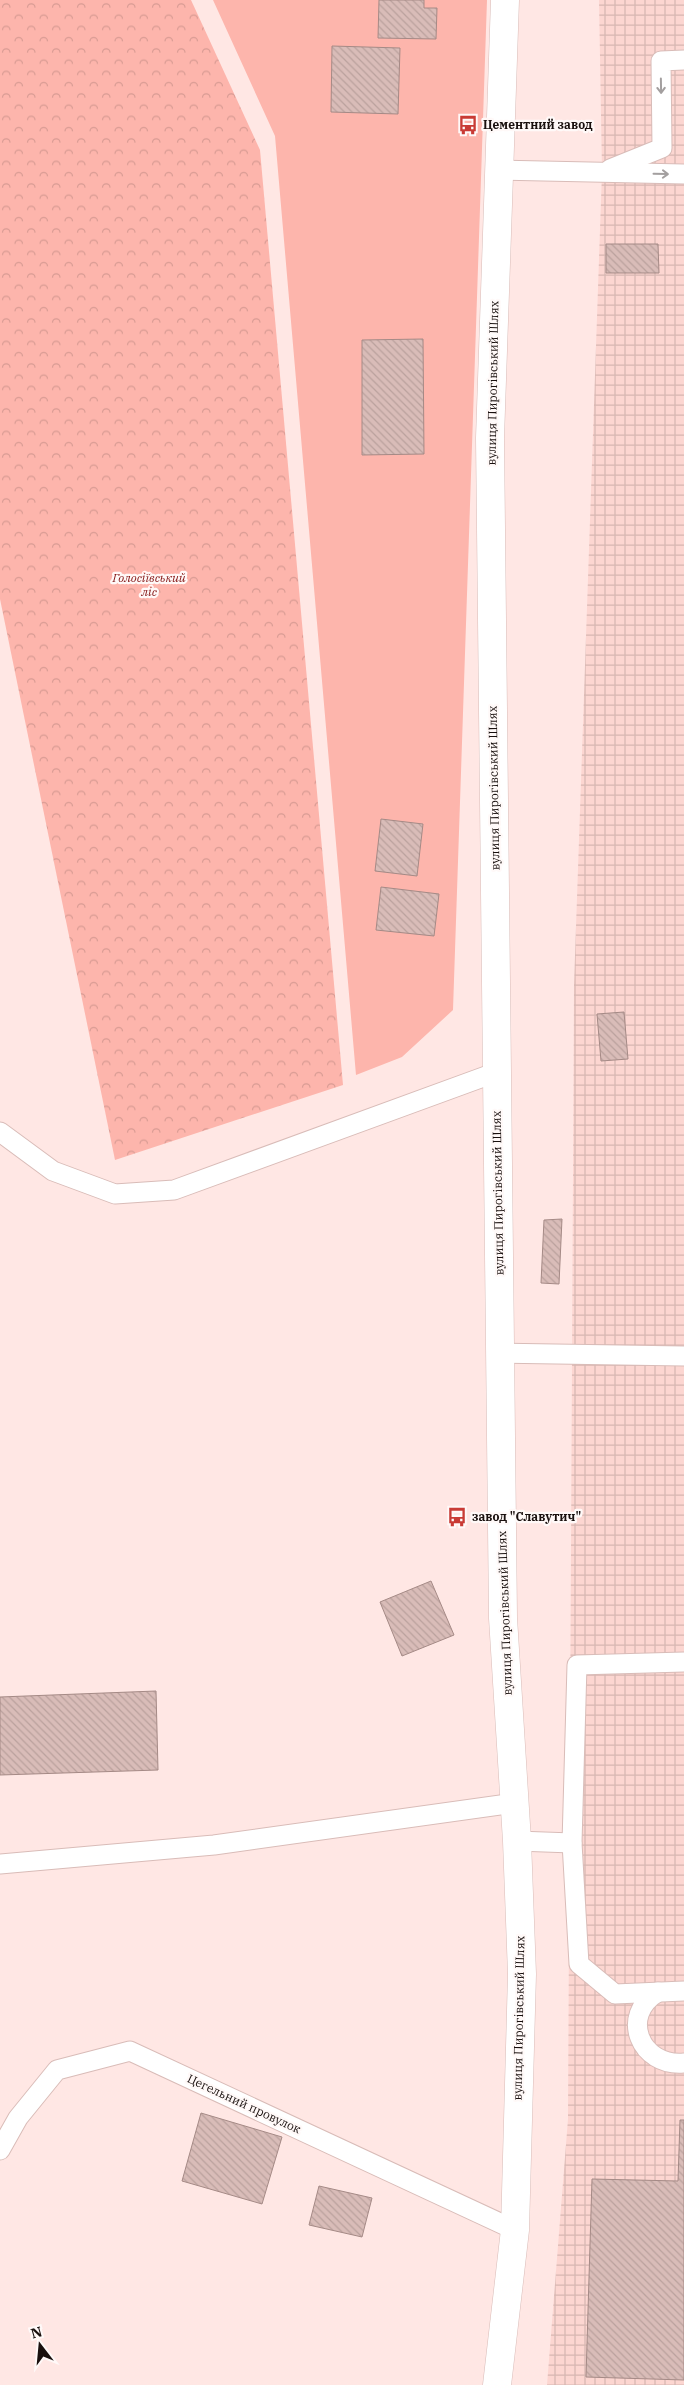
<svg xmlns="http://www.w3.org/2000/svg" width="684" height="2385" viewBox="0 0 684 2385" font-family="'IBM Plex Serif',serif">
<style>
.industrial{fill:url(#industrial-grid)}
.forest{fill:url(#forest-crowns)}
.garden{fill:#fdb5ac}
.building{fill:url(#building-back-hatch);stroke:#a58a86}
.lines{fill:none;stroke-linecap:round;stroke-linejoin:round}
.lane-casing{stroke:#d9bcb8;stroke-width:21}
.secondary-casing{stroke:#d9bcb8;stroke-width:29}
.lane{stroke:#fff;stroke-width:19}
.secondary{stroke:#fff;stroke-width:28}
.oneway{stroke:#a39f9f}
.labels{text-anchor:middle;stroke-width:4.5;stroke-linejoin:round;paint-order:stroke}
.poi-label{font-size:12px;font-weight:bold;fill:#19100e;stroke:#fff9f8;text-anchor:start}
.street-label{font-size:12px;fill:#19100e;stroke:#fff9f8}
.park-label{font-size:12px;font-style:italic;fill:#861817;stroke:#fff9f8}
</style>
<defs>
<pattern id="industrial-grid" width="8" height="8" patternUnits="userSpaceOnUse" patternTransform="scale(1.25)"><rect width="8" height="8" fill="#fcd6d1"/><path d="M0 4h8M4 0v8" fill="none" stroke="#d7b7b2"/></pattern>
<pattern id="forest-crowns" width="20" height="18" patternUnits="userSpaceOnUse" patternTransform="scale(1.25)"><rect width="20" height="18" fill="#fdb5ac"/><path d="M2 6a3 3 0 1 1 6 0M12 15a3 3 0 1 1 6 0" fill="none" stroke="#d89b93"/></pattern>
<pattern id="building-back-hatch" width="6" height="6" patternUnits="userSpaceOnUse" patternTransform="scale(1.25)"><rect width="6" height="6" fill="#d9bcb8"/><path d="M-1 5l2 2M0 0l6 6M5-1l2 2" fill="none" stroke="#baa19d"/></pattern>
</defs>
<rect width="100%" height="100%" fill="#ffe7e4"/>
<polygon class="industrial" points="599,0 684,0 684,2385 547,2385 568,2119 574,985 602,172"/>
<polygon class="forest" points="0,0 191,0 260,150 343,1085 115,1160 0,599"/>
<polygon class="garden" points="213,0 487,0 453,1010 402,1057 356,1075 275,136"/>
<g class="building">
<polygon points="379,0 424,0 424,8 437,8 436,39 378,38"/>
<polygon points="332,46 400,48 398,114 331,112"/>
<polygon points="606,244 658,244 659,273 606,273"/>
<polygon points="423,339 424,454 362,455 362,340"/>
<polygon points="381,819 423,824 417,876 375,871"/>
<polygon points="381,887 439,894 434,936 376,930"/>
<polygon points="624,1012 628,1059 601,1061 597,1014"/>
<polygon points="562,1219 559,1284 541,1283 544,1220"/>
<polygon points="431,1581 454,1635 402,1656 380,1602"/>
<polygon points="156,1691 158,1770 0,1775 0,1697"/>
<polygon points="201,2113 282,2137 262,2204 182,2181"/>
<polygon points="680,2120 684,2120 684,2380 586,2377 592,2179 678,2181"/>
<polygon points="319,2186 372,2198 362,2237 309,2225"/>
</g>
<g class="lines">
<defs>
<g id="lane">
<polyline points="610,169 662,148 661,61 684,60"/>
<polyline points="499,170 684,174"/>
<polyline points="0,1132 53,1171 115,1194 174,1190 497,1072"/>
<polyline points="500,1353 684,1356"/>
<polyline points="684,1662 577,1665 572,1843 579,1964 615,1994 684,1991"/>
<polyline points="517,1841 572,1843"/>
<polyline points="0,1864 214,1845 515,1803"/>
<path d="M 658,1992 C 619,2015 640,2067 684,2063"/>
<polyline points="0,2150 18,2118 57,2070 130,2051 515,2230"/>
</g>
<polyline id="secondary" points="497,2385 515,2230 522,1974 517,1841 503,1618 490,438 505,0"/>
</defs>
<use href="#lane" class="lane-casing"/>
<use href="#secondary" class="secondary-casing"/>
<use href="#lane" class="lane"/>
<use href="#secondary" class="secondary"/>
</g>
<defs><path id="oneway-shaft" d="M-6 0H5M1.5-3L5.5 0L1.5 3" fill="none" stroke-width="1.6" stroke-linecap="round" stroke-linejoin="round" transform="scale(1.25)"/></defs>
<g class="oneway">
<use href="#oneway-shaft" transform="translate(661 86) rotate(89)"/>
<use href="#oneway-shaft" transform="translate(661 174) rotate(1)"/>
</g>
<defs>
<symbol id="bus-bare" viewBox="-9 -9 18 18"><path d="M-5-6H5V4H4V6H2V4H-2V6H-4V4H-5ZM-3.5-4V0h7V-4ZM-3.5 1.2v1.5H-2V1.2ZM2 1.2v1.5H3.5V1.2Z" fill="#c93b35" stroke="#fff9f8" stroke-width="2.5" paint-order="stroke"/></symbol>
</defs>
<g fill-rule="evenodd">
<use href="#bus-bare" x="454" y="111" width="28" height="28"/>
<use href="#bus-bare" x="443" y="1503" width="28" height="28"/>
</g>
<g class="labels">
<g class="poi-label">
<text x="483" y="129">Цементний завод</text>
<text x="472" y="1521">завод "Славутич"</text>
</g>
<g class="street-label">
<text transform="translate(493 383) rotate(-89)" y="4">вулиця Пирогівський Шлях</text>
<text transform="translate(494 788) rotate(-91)" y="4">вулиця Пирогівський Шлях</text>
<text transform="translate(498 1193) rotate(-91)" y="4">вулиця Пирогівський Шлях</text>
<text transform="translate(505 1613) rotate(-92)" y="4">вулиця Пирогівський Шлях</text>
<text transform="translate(519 2018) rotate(-89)" y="4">вулиця Пирогівський Шлях</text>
<text transform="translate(244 2104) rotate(25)" y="4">Цегельний провулок</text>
</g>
<g class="park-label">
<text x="149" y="582">Голосіївський<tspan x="149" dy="14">ліс</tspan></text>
</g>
</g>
<g transform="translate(40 2345) rotate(344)" stroke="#fff9f8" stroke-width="4" paint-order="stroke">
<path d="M0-4L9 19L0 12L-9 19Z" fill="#19100e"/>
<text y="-8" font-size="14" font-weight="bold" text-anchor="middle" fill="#19100e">N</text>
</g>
</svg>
